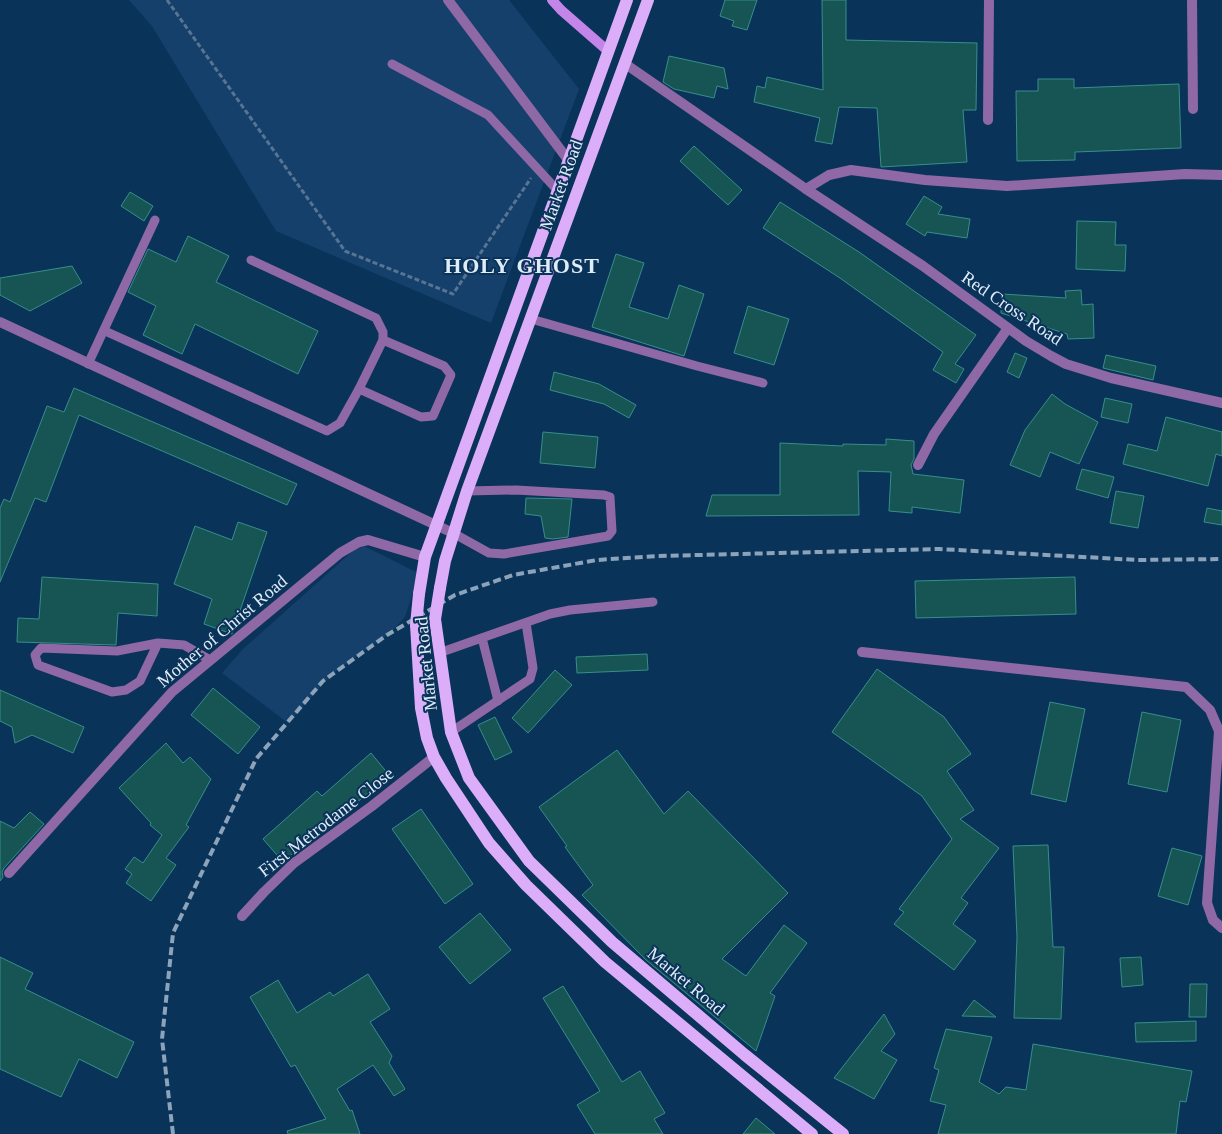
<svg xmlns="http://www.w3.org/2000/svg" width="1222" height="1134" viewBox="0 0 1222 1134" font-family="Georgia,serif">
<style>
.built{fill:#15406b}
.building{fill:#165553;stroke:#378e8b}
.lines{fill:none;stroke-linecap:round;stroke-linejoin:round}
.path{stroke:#577593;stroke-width:3;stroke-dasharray:5 2.5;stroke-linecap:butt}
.lane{stroke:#8f69a6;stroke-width:9}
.street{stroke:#8f69a6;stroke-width:10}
.secondary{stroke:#c386e8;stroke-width:10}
.primary{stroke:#dcaef9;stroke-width:12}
.rail{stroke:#8ca3ba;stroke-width:4;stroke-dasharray:8 4;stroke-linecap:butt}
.primary-bridge{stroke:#dcaef9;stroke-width:12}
.labels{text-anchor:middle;stroke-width:4;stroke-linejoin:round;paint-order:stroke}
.street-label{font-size:18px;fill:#e1ecf9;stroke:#0a335a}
.district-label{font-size:22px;font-weight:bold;letter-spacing:1px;fill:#e1ecf9;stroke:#0a335a}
</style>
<rect width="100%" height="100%" fill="#0a335a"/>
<g class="built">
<polygon points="129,0 509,0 579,89 491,323 276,231 152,26"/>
<polygon points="362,545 416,572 417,580 405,617 390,633 331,675 288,723 222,673 243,649 354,550"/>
</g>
<g class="building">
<polygon points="725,0 757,0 747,30 732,26 734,21 720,16"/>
<polygon points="822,0 846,0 846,40 977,43 976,110 963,110 967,162 881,167 877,108 839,107 832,144 815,141 820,118 754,102 757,86 765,88 767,77 823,90"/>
<polygon points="669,56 724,68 728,89 717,86 714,98 674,89 663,82"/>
<polygon points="1038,79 1074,79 1074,88 1179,84 1181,148 1075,152 1075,160 1017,161 1016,91 1038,91"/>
<polygon points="694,146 742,190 728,205 680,161"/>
<polygon points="130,192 153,206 144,221 121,206"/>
<polygon points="924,196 942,207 938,214 970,219 967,238 927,232 925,236 906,224"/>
<polygon points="780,202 859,252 976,335 955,364 964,369 956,383 933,370 943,352 840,278 763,228"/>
<polygon points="1077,221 1116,222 1115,245 1126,245 1125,271 1076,269"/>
<polygon points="188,236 229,256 216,282 318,331 298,374 195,324 182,354 143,335 156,306 128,292 148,249 176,262"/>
<polygon points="616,254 644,263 629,307 668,319 679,285 704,294 684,356 592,327"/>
<polygon points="72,266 82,283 30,311 0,295 0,278"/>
<polygon points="1081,290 1082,305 1093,304 1094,338 1068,339 1067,334 1001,313 1002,294 1066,298 1065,291"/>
<polygon points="748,306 789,319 774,365 734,353"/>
<polygon points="1015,353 1027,358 1019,378 1007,372"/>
<polygon points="1106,355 1156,366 1153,380 1103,368"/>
<polygon points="554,372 599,384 636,405 629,418 604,404 550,390"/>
<polygon points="74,388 297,484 287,505 79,415 46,502 35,498 0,582 0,508 4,499 10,502 47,406 64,412"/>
<polygon points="1052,394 1065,404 1098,422 1079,464 1050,452 1040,477 1010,465 1025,430"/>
<polygon points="1105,398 1132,404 1128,423 1101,417"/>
<polygon points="1166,417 1222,432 1222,456 1216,454 1208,486 1123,464 1128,444 1157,451"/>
<polygon points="543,432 598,437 595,468 540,463"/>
<polygon points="886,439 914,441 914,459 911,465 913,474 964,480 960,513 912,507 912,513 889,511 891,472 858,471 859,515 706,516 712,495 780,495 780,443 843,446 843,444 886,445"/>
<polygon points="1082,469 1114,477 1108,498 1076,489"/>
<polygon points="1116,491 1144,496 1138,528 1110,523"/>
<polygon points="526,498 572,499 568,537 553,539 545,538 541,516 525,514"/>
<polygon points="1207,508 1222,511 1222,525 1204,522"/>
<polygon points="238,522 267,532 232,634 204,624 212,599 174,584 195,526 232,540"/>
<polygon points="42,577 158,584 157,616 118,613 116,645 17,642 18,618 39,619"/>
<polygon points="1075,577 1076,614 916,618 915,581"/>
<polygon points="647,654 648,670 577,673 576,657"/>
<polygon points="877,669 944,717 971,754 947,771 974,810 960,819 999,848 961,898 968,903 953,924 976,941 954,970 894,924 904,912 899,909 952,839 922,796 832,732"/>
<polygon points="555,670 572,685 528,733 512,718"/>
<polygon points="213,688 260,727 238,754 191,715"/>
<polygon points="0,690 84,727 73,753 32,735 15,743 12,727 0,721"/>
<polygon points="1050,702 1085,709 1066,802 1031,794"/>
<polygon points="1142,712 1181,720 1167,792 1128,784"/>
<polygon points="495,717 512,752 495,760 478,725"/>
<polygon points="166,743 183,763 190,757 211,779 186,825 189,827 166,858 176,865 151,901 126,883 132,874 125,869 134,857 143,863 162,835 150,825 151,823 119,788"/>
<polygon points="617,750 664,814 688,791 788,893 722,959 746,976 784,925 807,943 770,993 775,996 756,1051 646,960 582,895 593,885 565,847 567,846 539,807"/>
<polygon points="371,753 389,775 341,816 338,813 283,862 263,839 317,791 322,796"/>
<polygon points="421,809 473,884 445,904 392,829"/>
<polygon points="30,812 44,824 4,868 2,872 3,877 0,881 0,821 14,828"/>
<polygon points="1048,845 1053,947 1064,947 1061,1019 1014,1018 1017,937 1013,846"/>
<polygon points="1172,848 1202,856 1188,905 1158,896"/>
<polygon points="480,913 511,950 470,984 439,947"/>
<polygon points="0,957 33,973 25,989 134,1042 117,1078 79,1059 61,1097 0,1069"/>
<polygon points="1141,957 1143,985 1122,987 1120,958"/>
<polygon points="368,974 390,1009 370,1022 392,1056 389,1063 405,1089 394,1096 373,1065 337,1089 350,1111 352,1110 360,1134 288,1134 287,1131 326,1119 295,1065 291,1067 250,997 278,980 297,1013 330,992 333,996"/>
<polygon points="1190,984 1207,984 1206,1017 1189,1017"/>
<polygon points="563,986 622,1082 640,1071 665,1113 654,1119 663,1134 595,1134 577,1105 600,1091 543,998"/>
<polygon points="974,1000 996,1017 962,1016"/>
<polygon points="884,1014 895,1034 881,1051 897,1060 874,1099 852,1087 834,1078"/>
<polygon points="1196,1021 1196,1041 1136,1042 1135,1023"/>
<polygon points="946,1029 992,1037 979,1082 999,1094 1006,1087 1026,1090 1033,1044 1192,1071 1186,1102 1180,1101 1176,1134 938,1134 946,1105 930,1101 939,1070 934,1068"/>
<polygon points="756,1118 775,1134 743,1134"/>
</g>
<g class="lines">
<polyline class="path" points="167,0 345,251 453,294 531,178"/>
<g class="lane">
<polyline points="392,64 488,115 558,191"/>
<polyline points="531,319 697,366 763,383"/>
<polyline points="105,331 327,431 340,423 359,389 383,340 383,332 376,318 251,260"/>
<polyline points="88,364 155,220"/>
<polyline points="359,389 421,417 433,416 451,375 444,366 383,340"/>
<polyline points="453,533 489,553 504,554 608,536 612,531 610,497 604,495 516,490 467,491"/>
<polyline points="482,638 498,701"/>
<polyline points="158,643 140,681 126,690 112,692 38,665 35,655 41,648 117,651 158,643 184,645 210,660"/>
<polyline points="439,653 550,614 570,610 653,602"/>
<polyline points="451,732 530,679 533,668 526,623"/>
</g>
<g class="street">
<polyline points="448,0 569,161"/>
<polyline points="1192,0 1193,109"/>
<polyline points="624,63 806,189 923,266 1026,341 1051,356 1066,364 1111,378 1222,403"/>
<polyline points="988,120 989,0"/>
<polyline points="806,189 829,175 851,170 925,180 1007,186 1185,174 1222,175"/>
<polyline points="0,322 453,533"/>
<polyline points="918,465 934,434 1008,328"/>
<polyline points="862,652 1186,687 1210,710 1219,731 1207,903 1213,920 1222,928"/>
<polyline points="9,873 172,692 340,553 359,542 368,540 425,557"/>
<polyline points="242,916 264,892 294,863 372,806 434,757"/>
</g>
<polyline class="secondary" points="552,0 561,10 608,51"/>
<g class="primary">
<polyline points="440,588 445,561 467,491 648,0"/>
<polyline points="419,594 425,557 627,0"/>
<polyline points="435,619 451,732 469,778 529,861 612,942 745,1055 843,1134"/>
<polyline points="416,625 421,708 427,738 434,757 446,778 489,843 526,885 605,962 812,1134"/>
</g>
<polyline class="rail" points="173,1134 162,1039 173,933 256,759 323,681 387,635 455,595 513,575 597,560 658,556 939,549 1138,560 1222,559"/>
<g class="primary-bridge">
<polyline points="435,619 440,588"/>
<polyline points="416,625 419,594"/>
</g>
</g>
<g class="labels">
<g class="street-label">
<text transform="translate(561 185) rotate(-70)" y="6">Market Road</text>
<text transform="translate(1012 308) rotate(34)" y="6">Red Cross Road</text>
<text transform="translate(222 631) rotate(-40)" y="6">Mother of Christ Road</text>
<text transform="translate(426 664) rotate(-96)" y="6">Market Road</text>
<text transform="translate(326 822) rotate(-38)" y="6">First Metrodame Close</text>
<text transform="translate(686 981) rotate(40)" y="6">Market Road</text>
</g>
<g class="district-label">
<text x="522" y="273">HOLY GHOST</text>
</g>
</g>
</svg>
